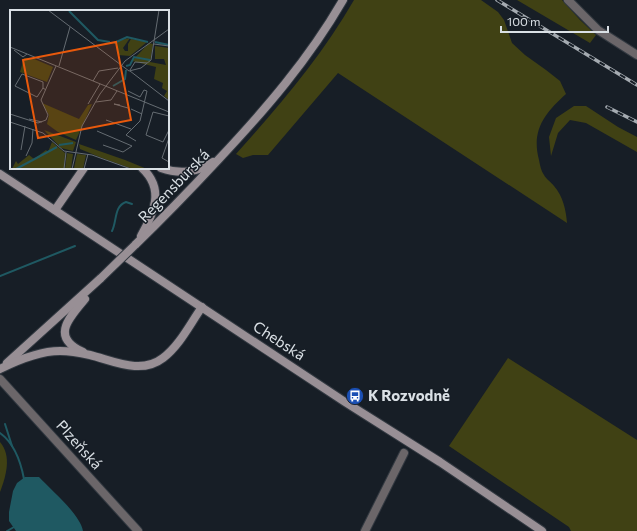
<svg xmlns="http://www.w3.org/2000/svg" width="637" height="531" viewBox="0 0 637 531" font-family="Commissioner,sans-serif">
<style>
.green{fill:#404114}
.water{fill:#1f5962}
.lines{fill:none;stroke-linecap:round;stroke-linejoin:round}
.stream{stroke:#1f5962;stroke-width:2}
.minor-casing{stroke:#323941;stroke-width:10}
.secondary-casing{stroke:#323941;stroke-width:10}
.minor{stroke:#6b6669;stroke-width:8}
.secondary{stroke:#988f95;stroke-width:8}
.rail-casing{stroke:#a5abb1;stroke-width:3.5}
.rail{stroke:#171e26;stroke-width:2;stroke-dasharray:6;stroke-linecap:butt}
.secondary-bridge-casing{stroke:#323941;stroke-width:10;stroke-linecap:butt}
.secondary-bridge{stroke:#988f95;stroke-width:8}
.labels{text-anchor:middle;stroke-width:3;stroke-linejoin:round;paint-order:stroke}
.street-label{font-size:15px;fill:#dae0e5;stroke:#171e26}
.poi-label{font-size:15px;font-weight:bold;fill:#dae0e5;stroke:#171e26;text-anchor:start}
.inset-river{fill:none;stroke:#1f5962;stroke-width:2}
.inset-road{fill:none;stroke:#656c72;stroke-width:1}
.view{fill:#e8590c;fill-opacity:0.15;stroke:#e8590c;stroke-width:2}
.inset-edge{fill:none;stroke:#dae0e5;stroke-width:2}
</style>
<rect width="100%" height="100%" fill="#171e26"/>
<g class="green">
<path d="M 354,0 L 481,0 L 498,12 L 504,20 L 512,43 L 525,55 L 546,70 L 560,81 L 566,94 C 545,113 531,130 539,160 C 540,165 541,171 544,175 C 546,179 551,182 554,186 C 563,196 566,210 567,223 L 338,73 L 268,155 L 253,155 L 243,158 L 236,154 C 279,106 322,56 354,0 Z"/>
<polygon points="517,0 562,0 580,20 596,35 590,43"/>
<polygon points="574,106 586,106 618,127 637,137 637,152 586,123 570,120 558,133 551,156 549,137 556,118"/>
<polygon points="508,358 637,440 637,531 571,531 569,527 449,446"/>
<path d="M 0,442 C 12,456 6,476 0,492 Z"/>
</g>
<path class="water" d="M 25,477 L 39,477 C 51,490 80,514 83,531 L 16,531 L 9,521 L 9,512 L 13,491 L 17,483 Z"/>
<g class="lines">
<g class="stream">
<path d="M 112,231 C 117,221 114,206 126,202 L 132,204"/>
<polyline points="0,276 75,246"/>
<polyline points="5,424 12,446"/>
<path d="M 0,433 C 14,443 21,463 24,479"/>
<polyline points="7,531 14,527"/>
</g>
<defs>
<g id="minor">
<polyline points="568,0 598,30 637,55"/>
<polyline points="0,379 138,531"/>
<polyline points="365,531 404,453"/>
</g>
<g id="secondary">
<path d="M 161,168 C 178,174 198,173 213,162"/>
<polyline points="0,174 345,402 440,462 542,531"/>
<polyline points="55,210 84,168"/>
<path d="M 141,236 C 154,213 165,189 142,168"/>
<path d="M 135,245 C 164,217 191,189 218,160 C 265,110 309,59 343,0"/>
<path d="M 83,352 C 50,337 69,318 85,299"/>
<polyline points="7,363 101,278"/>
<path d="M 0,369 C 18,360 39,351 60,351 C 70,351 81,353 90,355 C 114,361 141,375 163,358 C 180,345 190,324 202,307"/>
</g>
</defs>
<use href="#minor" class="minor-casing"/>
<use href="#secondary" class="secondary-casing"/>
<use href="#minor" class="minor"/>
<use href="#secondary" class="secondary"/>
<defs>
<g id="rail">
<polyline points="497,0 637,85"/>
<polyline points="607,107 637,122"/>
</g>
</defs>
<use href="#rail" class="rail-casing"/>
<use href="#rail" class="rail"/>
<defs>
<polyline id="secondary-bridge" points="101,278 135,245"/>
</defs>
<use href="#secondary-bridge" class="secondary-bridge-casing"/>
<use href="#secondary-bridge" class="secondary-bridge"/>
</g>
<defs>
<symbol id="bus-disc" viewBox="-11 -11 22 22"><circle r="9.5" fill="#1a4fb4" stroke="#171e26"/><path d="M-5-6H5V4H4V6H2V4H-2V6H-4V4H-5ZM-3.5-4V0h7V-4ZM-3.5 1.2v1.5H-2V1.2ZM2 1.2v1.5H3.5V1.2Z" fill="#fff"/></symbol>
</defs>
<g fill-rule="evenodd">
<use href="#bus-disc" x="345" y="386" width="20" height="20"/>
</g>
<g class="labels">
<g class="street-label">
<text transform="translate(174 186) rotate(-46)" y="5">Regensburská</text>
<text transform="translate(279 341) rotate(33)" y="5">Chebská</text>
<text transform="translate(79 445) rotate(48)" y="5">Plzeňská</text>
</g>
<g class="poi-label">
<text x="368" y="401">K Rozvodně</text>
</g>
</g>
<g transform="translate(10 10)">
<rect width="159" height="159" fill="#171e26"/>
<path d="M 120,28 L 113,38 L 115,41 L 118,41 L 118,34 L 121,29 L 137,32 L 120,46 L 108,45 L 107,31 ZM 139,33 L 143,34 L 140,52 L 156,55 L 154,49 L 145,49 L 145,36 L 159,38 L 159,90 L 154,86 L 157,81 L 152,78 L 153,73 L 144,69 L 146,57 L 122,51 ZM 14,48 L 22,48 L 43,57 L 37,72 L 10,62 ZM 32,93 L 69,109 L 78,95 L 82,94 L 66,130 L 48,122 L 37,114 L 39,105 ZM 34,120 L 66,132 L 63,141 L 51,138 ZM 42,132 L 55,143 L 54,159 L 2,159 L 6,151 L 8,154 L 19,145 L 24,149 L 36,140 L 38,142 ZM 69,134 L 115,150 L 137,159 L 123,159 L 92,148 L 70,139 ZM 57,143 L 63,144 L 61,159 L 55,159 ZM 67,144 L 76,145 L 73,159 L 64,158 Z" fill="#404114"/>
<path class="inset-river" d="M 59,1 L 88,30 L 100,32M 145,32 L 159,35M 104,33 L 117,27 L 138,32M 116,56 L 120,55 L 124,47 L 140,50M 103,76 L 115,69 L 116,60M 49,135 L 63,133M 6,159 L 47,137"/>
<path class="inset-road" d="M 38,0 L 119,61 L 131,58 L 141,50 L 149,0M 144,34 L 159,36M 0,37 L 159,102M 4,40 L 13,47 L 17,44M 49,56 L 60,17M 120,60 L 125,52 L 137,53M 120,61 L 159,91M 83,71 L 89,61 L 108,58M 33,78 L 27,87 L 5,76 L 12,64 L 33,72 L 33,78 L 36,80M 118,81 L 130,87 L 134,80 L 137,81 L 130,111 L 116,125 L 126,131M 86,92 L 101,90 L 107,81M 78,94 L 90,74M 110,95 L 104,94 L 118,98M 121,99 L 132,104M 0,104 L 28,113 L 36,110 L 38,105 L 31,90 L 46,56M 159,106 L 143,102 L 136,125 L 153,132 L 159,120M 19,109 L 32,112M 96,110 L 121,119M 0,112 L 33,123 L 54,141 L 82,145 L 121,159M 87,121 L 122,136 L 113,142 L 93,135M 159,128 L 152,148 L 159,152M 11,140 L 15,116M 16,146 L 22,133 L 23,119M 54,159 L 56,142M 62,159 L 72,116 L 90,84 L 115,51 L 159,19M 74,159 L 78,144"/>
<path class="view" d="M 106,32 L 121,110 L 28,128 L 13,50 Z"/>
<rect width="159" height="159" class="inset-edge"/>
</g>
<path d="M501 26v6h107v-6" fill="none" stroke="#dae0e5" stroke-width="2"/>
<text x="507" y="26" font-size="12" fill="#dae0e5" stroke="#171e26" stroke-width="3" paint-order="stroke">100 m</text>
</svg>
